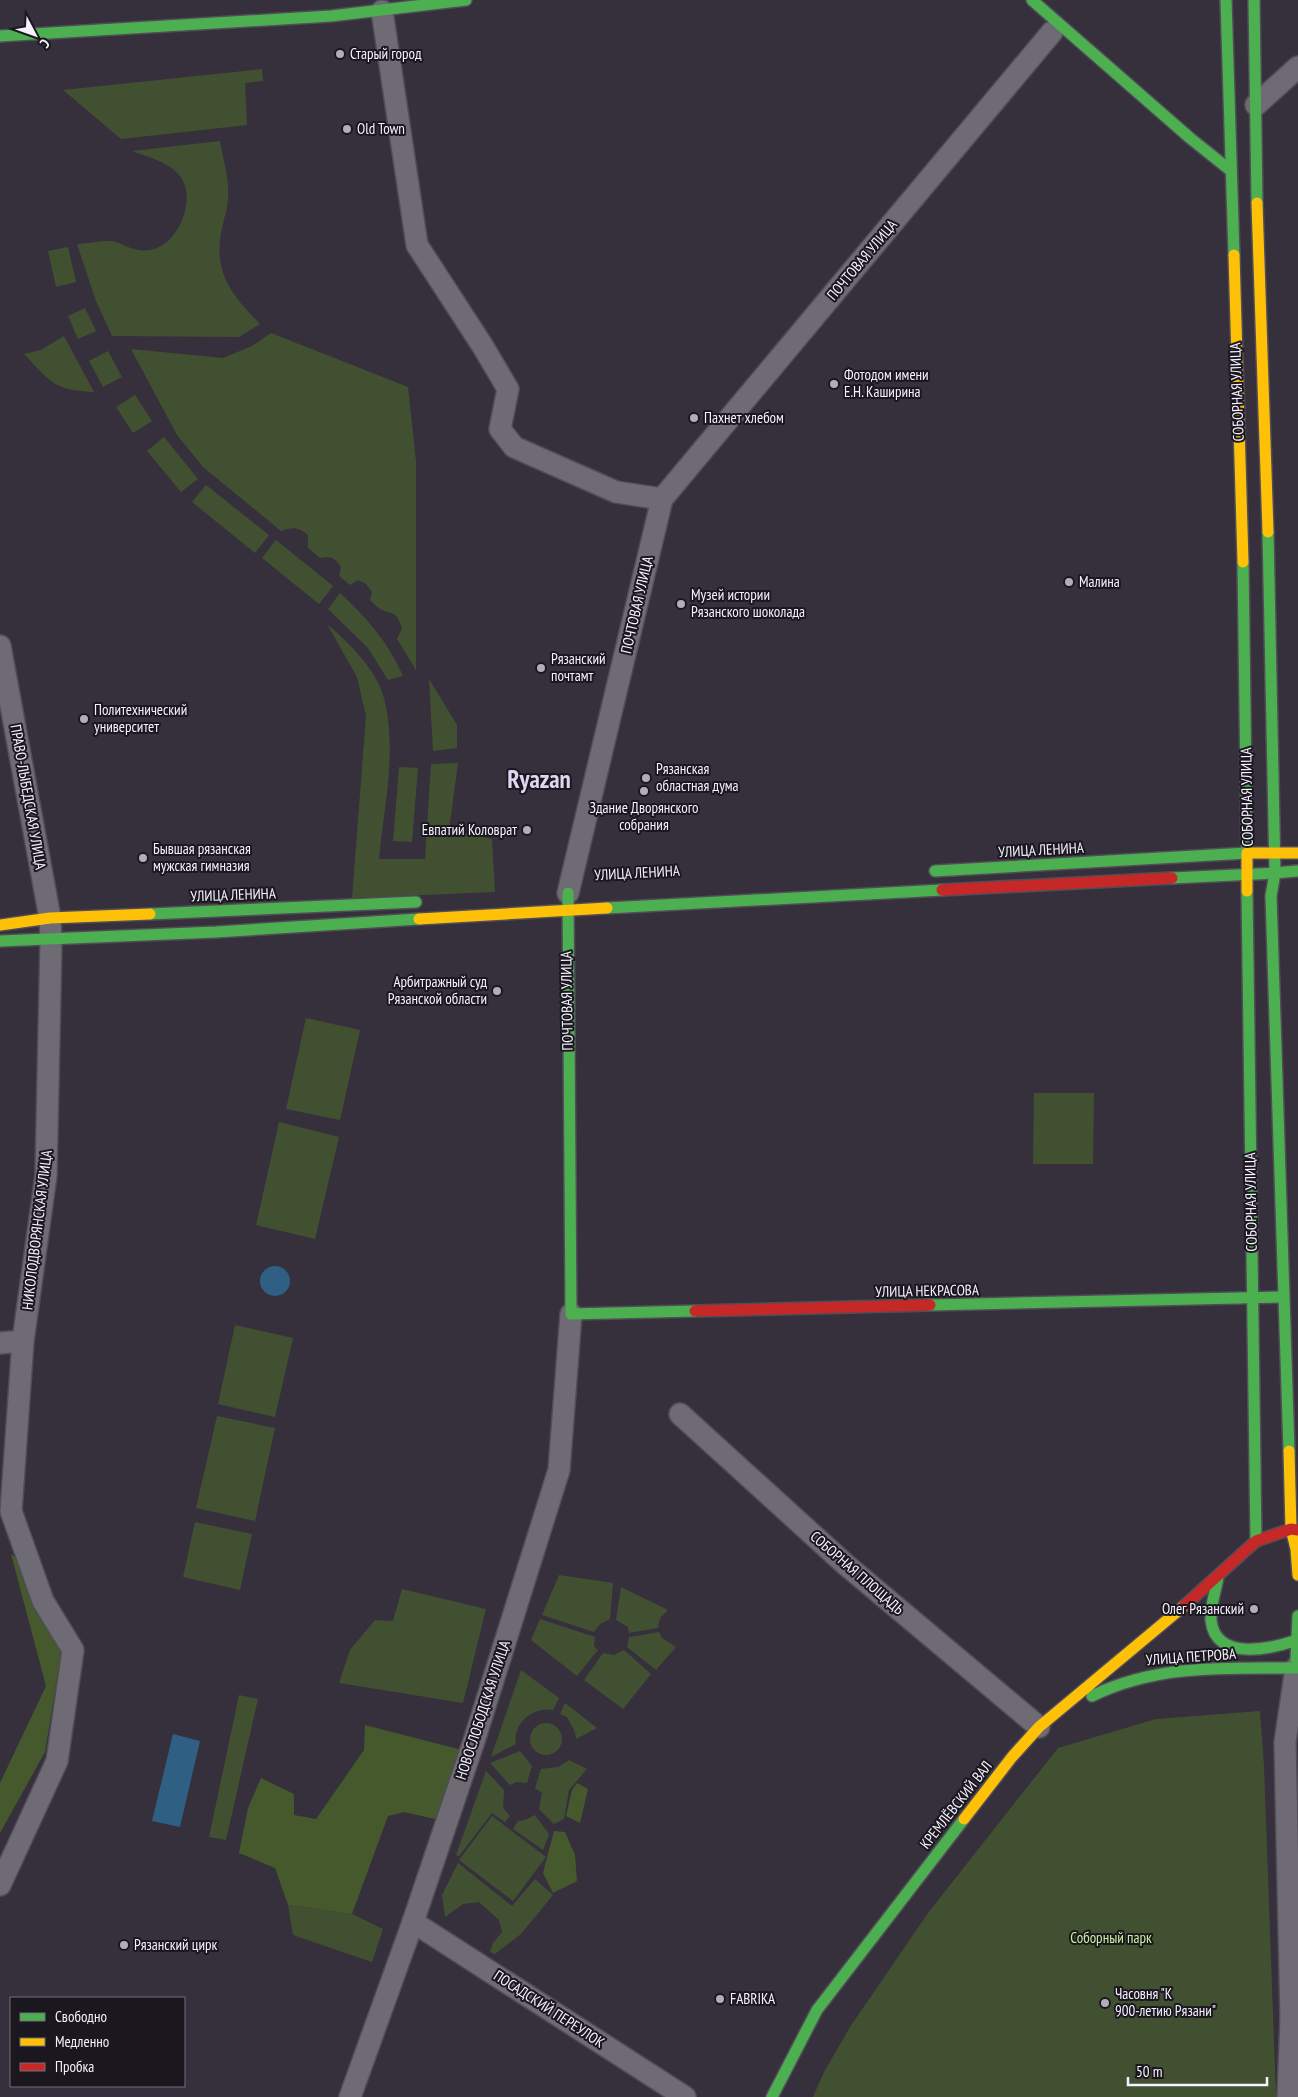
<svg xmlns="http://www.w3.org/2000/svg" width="1298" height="2097" viewBox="0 0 1298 2097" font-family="'PT Sans Narrow',sans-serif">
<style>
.green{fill:#425032}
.forest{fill:#45592c}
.water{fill:#305f84}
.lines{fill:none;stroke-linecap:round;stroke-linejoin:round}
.street-casing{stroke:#504d57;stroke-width:24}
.fast-casing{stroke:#504d57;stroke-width:14}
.slow-casing{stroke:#504d57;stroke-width:14}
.jam-casing{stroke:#504d57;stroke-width:14}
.street{stroke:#6e6b74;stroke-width:21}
.fast{stroke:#4caf50;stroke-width:11}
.slow{stroke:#ffc107;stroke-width:11}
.jam{stroke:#c62828;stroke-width:11}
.poi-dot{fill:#b2adba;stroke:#1a171f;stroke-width:2}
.labels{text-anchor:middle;stroke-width:4;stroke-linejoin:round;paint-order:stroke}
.poi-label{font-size:15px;fill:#f5f1fe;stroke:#1a171f;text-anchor:start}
.street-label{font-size:15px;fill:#f5f1fe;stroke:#1a171f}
.park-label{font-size:15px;fill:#caf19e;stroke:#1a171f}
.town-label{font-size:25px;font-weight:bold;fill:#dfd6ef;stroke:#1a171f}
</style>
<rect width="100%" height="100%" fill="#35303c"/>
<g class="green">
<polygon points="262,69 263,81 245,83 247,125 121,139 63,90"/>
<path d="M 220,141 C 223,159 230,181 228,199 C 227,213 221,227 220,241 C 216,278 236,299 260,324 L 239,337 L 112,336 L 96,301 L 77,244 C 88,244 105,239 116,242 C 126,246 137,252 149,250 C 177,247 196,202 182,179 C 172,163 149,157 132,151 Z"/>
<polygon points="68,247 76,282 56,287 48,251"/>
<polygon points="85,308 96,331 78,339 68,316"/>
<path d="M 271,333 L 408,387 L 416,461 L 416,670 L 397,639 L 402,628 C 395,609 394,616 380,609 C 377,607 373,603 370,600 L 372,592 L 366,584 L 358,580 L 350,585 L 339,576 L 341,567 C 335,558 331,556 320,558 L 308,548 L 308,535 C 298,527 293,527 281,531 L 203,467 L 177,435 L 131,349 L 223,358 L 252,346 Z"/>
<path d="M 64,336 L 94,392 C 53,390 51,382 24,354 L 41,350 Z"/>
<polygon points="108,351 122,377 103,387 89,361"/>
<polygon points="135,395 152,421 133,433 116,407"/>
<polygon points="164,437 198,479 181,492 147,451"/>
<polygon points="206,485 269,535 255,553 192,502"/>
<polygon points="276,540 333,586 319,604 262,558"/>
<path d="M 340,593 C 366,617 389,643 403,676 L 388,680 L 368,648 L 328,609 Z"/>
<path d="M 327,624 C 348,642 375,668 383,695 C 398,747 384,807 379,859 L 425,859 L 431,764 L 458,763 L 449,830 L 492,839 L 495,892 L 352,898 L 366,716 L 357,677 Z"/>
<polygon points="429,679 457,725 457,748 433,751"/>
<polygon points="399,767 418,768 412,842 393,841"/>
<polygon points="306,1018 360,1030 340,1120 286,1109"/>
<polygon points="1034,1093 1094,1093 1093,1164 1033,1164"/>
<polygon points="279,1122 339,1137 315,1239 256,1225"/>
<polygon points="235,1325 293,1338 275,1417 218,1404"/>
<polygon points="217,1416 275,1428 255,1521 196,1508"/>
<polygon points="195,1522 252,1534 240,1590 183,1577"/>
<polygon points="559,1575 613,1583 610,1619 600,1624 594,1632 542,1615"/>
<polygon points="621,1587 668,1610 660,1618 658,1628 629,1633 628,1627 616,1620"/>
<polygon points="402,1589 486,1609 463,1703 339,1683 350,1650 375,1620 393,1621"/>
<polygon points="540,1619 595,1637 594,1646 598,1650 577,1676 531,1640"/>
<polygon points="659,1632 662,1638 676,1647 656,1670 627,1647 629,1637"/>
<polygon points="624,1650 651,1674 623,1709 584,1680 603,1653 614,1655"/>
<path d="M 521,1670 L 559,1698 L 553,1710 C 534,1706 512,1723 516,1744 L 491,1757 Z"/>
<polygon points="239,1695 258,1699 226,1840 209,1837"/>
<polygon points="565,1703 597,1728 576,1739 575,1732 567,1717 560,1714"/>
<polygon points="1260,1711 1264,1766 1276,2097 813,2097 824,2072 850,2027 928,1913 1058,1748 1156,1719"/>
<circle cx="546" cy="1739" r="16"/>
<polygon points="520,1751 532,1766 527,1783 517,1782 510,1785 490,1763"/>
<polygon points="569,1760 587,1769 569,1790 564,1819 554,1824 539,1809 542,1793 535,1788 541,1769 558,1767"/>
<polygon points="486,1771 504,1790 503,1808 510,1816 505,1822 492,1813 459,1856 456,1855"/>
<polygon points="535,1815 549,1834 543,1850 513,1829 518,1821 525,1820"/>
<polygon points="492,1816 546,1857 513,1901 459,1860"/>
<polygon points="458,1863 512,1906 535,1879 553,1895 521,1934 495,1954 490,1952 493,1943 502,1932 499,1920 479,1902 463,1904 445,1917 442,1895"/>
<polygon points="288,1905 352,1914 383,1929 372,1962 293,1935"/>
</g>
<g class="forest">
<polygon points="11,1554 21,1562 34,1602 61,1653 45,1752 0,1833 0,1783 46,1686"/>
<polygon points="365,1725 462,1750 439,1820 404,1812 388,1816 352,1914 288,1905 275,1868 239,1853 248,1808 261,1778 294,1794 294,1815 316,1819 364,1750"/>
<polygon points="577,1783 588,1789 580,1823 566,1816 572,1790"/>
<polygon points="554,1831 565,1832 575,1855 577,1881 553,1893 543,1873"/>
</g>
<g class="water">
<circle cx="275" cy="1281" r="15"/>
<polygon points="173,1734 200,1741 180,1827 152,1821"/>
</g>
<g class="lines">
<defs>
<g id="street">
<polyline points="382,11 417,245 482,345 508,389 500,429 514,447 616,492 662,499"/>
<polyline points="1256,105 1298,67"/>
<polyline points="0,646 50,918 51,941 46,1175 23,1341 11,1511 43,1601 73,1650 57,1761 0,1885"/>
<polyline points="568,893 662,499 1052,32"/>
<polyline points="0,1343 23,1341"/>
<polyline points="680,1414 845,1564 1039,1727"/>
<polyline points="413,1922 685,2097"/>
<polyline points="350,2097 413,1922 474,1741 559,1470 571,1314"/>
<polyline points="1288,2097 1291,2018 1285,1742 1296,1668"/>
</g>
<g id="fast">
<polyline points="1032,0 1190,138 1230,170"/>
<polyline points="1226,0 1234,255"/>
<polyline points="1254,0 1257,203"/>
<polyline points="0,36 331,16 466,0"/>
<polyline points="935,871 1247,853 1243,562"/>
<polyline points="1172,878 1275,873 1268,532"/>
<polyline points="1247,891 1256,1541"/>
<polyline points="568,893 571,1314 695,1311"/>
<polyline points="607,908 942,890"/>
<polyline points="150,914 416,902"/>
<polyline points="0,941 216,932 419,919"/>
<polyline points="930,1305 1283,1297"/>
<polyline points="1289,1451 1271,896 1275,873 1297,871"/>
<path d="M 1218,1577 C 1216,1591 1210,1605 1211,1620 C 1215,1662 1271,1649 1297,1640"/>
<polyline points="1296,1659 1298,1616"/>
<path d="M 1092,1696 C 1157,1664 1227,1668 1298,1668"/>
<polyline points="772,2097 817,2010 964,1819"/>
</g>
<g id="slow">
<polyline points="1257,203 1268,532"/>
<polyline points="1234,255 1243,562"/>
<polyline points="1247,891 1247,853 1298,853"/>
<polyline points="419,919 607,908"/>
<polyline points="0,925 50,918 150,914"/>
<polyline points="1289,1451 1291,1529 1296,1549 1298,1575"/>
<polyline points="964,1819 1012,1757 1039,1727 1184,1606"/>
</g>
<g id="jam">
<polyline points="942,890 1172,878"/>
<polyline points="695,1311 930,1305"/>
<polyline points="1184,1606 1256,1541 1291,1529 1298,1530"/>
</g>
</defs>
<use href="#street" class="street-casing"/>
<use href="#fast" class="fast-casing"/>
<use href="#slow" class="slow-casing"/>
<use href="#jam" class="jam-casing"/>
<use href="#street" class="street"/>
<use href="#fast" class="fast"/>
<use href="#slow" class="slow"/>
<use href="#jam" class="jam"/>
</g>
<g class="poi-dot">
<circle cx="340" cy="54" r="5"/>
<circle cx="347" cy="129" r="5"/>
<circle cx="834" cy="384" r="5"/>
<circle cx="694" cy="418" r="5"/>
<circle cx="1069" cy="582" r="5"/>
<circle cx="681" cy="604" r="5"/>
<circle cx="541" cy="668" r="5"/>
<circle cx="84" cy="719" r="5"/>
<circle cx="646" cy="778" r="5"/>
<circle cx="644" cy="791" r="5"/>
<circle cx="527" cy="830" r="5"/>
<circle cx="143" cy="858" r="5"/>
<circle cx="497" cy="991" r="5"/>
<circle cx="1254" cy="1609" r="5"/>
<circle cx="124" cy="1945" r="5"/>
<circle cx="720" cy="1999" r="5"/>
<circle cx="1105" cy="2003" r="5"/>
</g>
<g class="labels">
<g class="poi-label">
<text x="350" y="59">Старый город</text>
<text x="357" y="134">Old Town</text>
<text x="844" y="380">Фотодом имени<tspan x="844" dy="17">Е.Н. Каширина</tspan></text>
<text x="704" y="423">Пахнет хлебом</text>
<text x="1079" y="587">Малина</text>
<text x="691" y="600">Музей истории<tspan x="691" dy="17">Рязанского шоколада</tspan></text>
<text x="551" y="664">Рязанский<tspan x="551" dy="17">почтамт</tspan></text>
<text x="94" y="715">Политехнический<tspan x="94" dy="17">университет</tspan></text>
<text x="656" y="774">Рязанская<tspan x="656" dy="17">областная дума</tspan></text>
<text x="644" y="813" text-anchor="middle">Здание Дворянского<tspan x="644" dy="17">собрания</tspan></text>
<text x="517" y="835" text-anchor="end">Евпатий Коловрат</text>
<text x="153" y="854">Бывшая рязанская<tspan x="153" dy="17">мужская гимназия</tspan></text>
<text x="487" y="987" text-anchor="end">Арбитражный суд<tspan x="487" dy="17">Рязанской области</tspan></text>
<text x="1244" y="1614" text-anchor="end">Олег Рязанский</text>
<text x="134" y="1950">Рязанский цирк</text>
<text x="1115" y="1999">Часовня "К<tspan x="1115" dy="17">900-летию Рязани"</tspan></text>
<text x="730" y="2004">FABRIKA</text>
</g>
<g class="street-label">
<text transform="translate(862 260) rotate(-50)" y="5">ПОЧТОВАЯ УЛИЦА</text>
<text transform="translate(1237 392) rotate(-92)" y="5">СОБОРНАЯ УЛИЦА</text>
<text transform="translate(637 605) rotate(-77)" y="5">ПОЧТОВАЯ УЛИЦА</text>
<text transform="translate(28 797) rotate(80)" y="5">ПРАВО-ЛЫБЕДСКАЯ УЛИЦА</text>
<text transform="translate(1247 797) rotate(-91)" y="5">СОБОРНАЯ УЛИЦА</text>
<text transform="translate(1041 850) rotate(-3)" y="5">УЛИЦА ЛЕНИНА</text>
<text transform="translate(637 873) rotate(-3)" y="5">УЛИЦА ЛЕНИНА</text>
<text transform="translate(233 895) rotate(-2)" y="5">УЛИЦА ЛЕНИНА</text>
<text transform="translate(567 1001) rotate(-91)" y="5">ПОЧТОВАЯ УЛИЦА</text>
<text transform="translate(1251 1202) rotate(-91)" y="5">СОБОРНАЯ УЛИЦА</text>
<text transform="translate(37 1230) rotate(-83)" y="5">НИКОЛОДВОРЯНСКАЯ УЛИЦА</text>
<text transform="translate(927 1291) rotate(-1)" y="5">УЛИЦА НЕКРАСОВА</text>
<text transform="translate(857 1573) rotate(41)" y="5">СОБОРНАЯ ПЛОЩАДЬ</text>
<text transform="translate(1191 1657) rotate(-4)" y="5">УЛИЦА ПЕТРОВА</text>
<text transform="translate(483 1710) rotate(-72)" y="5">НОВОСЛОБОДСКАЯ УЛИЦА</text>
<text transform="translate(956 1805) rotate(-52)" y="5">КРЕМЛЁВСКИЙ ВАЛ</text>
<text transform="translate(549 2009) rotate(33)" y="5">ПОСАДСКИЙ ПЕРЕУЛОК</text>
</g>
<g class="park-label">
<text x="1111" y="1943">Соборный парк</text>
</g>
<g class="town-label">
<text x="539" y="788">Ryazan</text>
</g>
</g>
<rect x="10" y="1997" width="175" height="90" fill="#1a171f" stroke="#726e78"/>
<rect x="20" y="2013" width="25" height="8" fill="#4caf50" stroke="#726e78"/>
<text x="55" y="2022" font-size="15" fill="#f5f1fe">Свободно</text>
<rect x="20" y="2038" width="25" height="8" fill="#ffc107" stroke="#726e78"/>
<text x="55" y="2047" font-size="15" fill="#f5f1fe">Медленно</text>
<rect x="20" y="2063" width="25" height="8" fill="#c62828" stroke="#726e78"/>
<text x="55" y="2072" font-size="15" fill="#f5f1fe">Пробка</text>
<g transform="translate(35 35) rotate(131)" stroke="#1a171f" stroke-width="4" paint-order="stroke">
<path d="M0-4L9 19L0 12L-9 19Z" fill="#f5f1fe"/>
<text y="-8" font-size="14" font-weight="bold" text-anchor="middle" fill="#f5f1fe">С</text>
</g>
<path d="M1128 2077v8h139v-8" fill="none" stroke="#f5f1fe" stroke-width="2.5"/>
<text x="1136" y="2077" font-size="15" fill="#f5f1fe" stroke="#1a171f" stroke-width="4" paint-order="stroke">50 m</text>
</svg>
